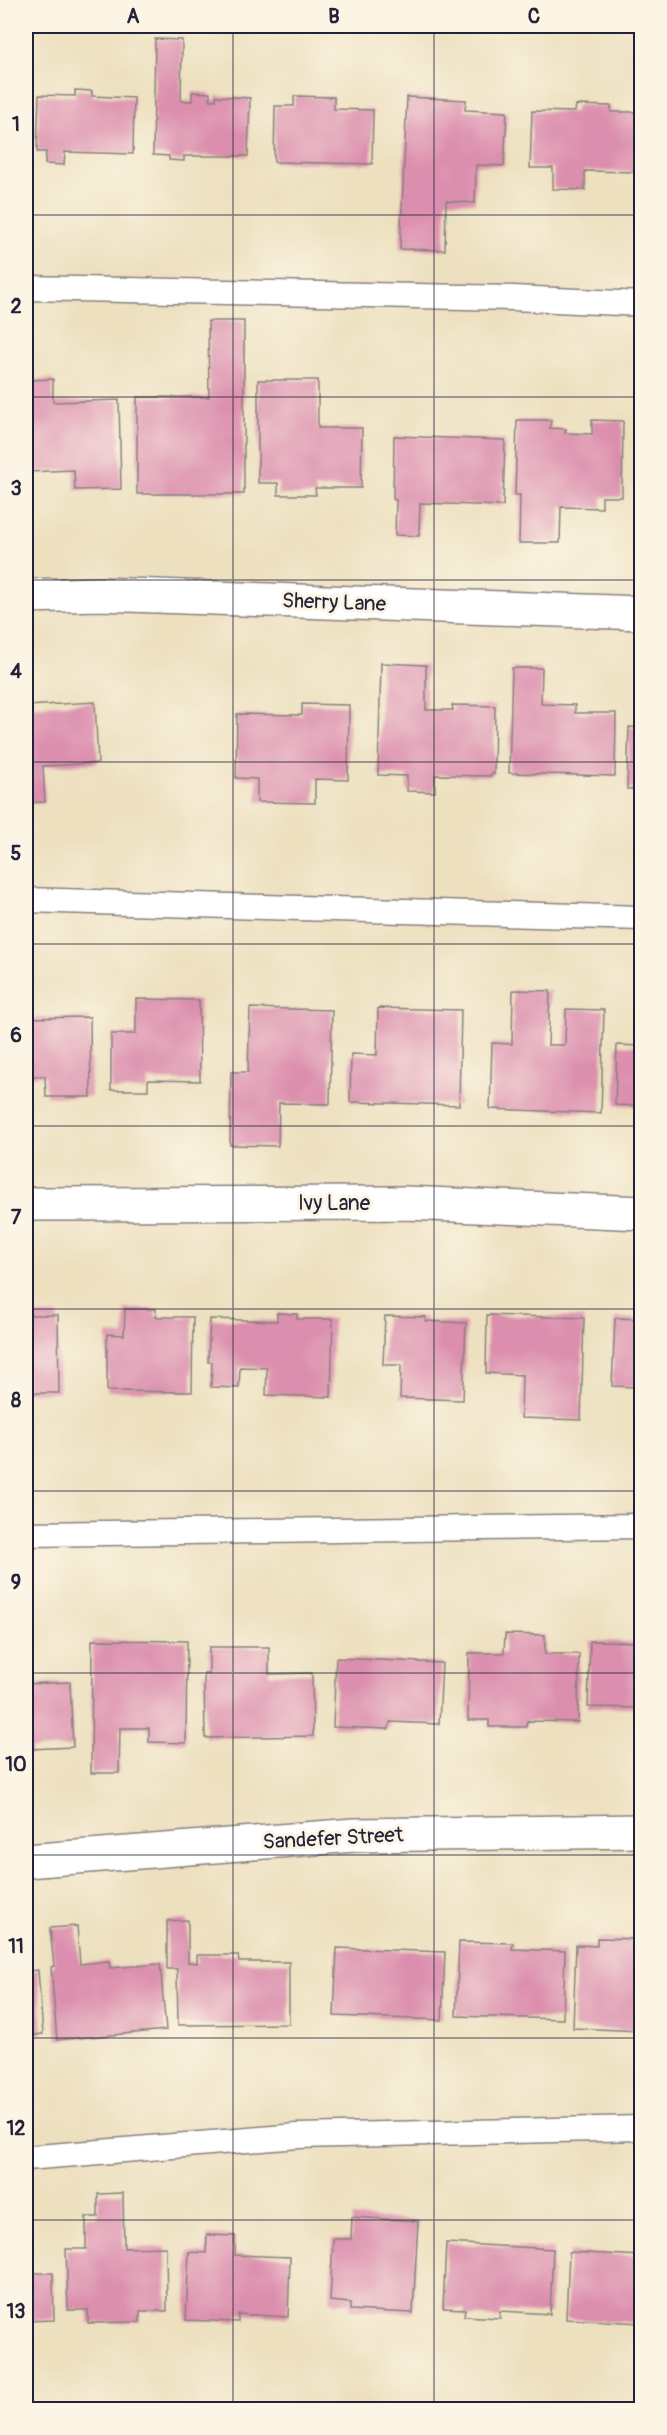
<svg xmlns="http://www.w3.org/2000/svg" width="667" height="2435" viewBox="0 0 667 2435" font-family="Pangolin,sans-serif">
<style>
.building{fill:#db8ead}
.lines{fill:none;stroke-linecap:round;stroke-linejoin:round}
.lane-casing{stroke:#88817d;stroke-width:27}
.street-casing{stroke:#88817d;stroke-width:36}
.lane{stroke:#fff;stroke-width:24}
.street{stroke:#fff;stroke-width:33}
.grid{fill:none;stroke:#22223b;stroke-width:1.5;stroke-opacity:0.55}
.labels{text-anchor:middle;stroke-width:6;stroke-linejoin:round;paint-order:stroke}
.street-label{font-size:21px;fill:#22223b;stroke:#fcf5e5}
.neatline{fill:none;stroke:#22223b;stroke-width:2}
.grid-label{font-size:20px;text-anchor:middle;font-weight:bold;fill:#22223b}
</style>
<rect width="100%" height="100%" fill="#fcf5e5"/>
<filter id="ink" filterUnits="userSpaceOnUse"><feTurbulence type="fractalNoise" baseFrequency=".0167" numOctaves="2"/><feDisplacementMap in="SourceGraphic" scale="12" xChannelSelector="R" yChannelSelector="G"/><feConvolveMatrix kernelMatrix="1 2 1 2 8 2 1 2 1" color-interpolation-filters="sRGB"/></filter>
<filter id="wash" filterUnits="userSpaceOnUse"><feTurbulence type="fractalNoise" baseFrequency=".008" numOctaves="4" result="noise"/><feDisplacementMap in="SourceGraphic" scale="24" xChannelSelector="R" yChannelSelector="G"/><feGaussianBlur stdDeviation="1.35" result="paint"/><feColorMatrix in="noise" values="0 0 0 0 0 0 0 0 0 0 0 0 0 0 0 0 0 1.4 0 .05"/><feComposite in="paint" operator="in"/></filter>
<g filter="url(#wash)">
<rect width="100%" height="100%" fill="#ede0bf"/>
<g id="blocks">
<g class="building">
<polygon points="155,39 182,40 181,101 192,101 192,92 210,93 210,100 216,100 216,96 250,98 248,156 184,156 184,161 169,160 169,156 153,155"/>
<polygon points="75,90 92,91 92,96 134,98 133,154 65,152 64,165 45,164 46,152 37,152 39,95 75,96"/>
<polygon points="294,96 334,97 334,109 373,110 372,164 274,162 275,106 294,106"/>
<polygon points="407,97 466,100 465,110 507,112 504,166 476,165 475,203 446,201 445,250 400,249"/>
<polygon points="576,105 611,106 611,112 637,112 636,172 585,171 585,190 553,189 553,168 530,168 532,111 575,112"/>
<polygon points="208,321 244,321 244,494 137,494 137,397 209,397"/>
<polygon points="53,379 53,402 119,400 121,489 75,490 74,470 27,472 26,380"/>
<polygon points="258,380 318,380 318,428 362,428 361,488 315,488 316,495 278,495 278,483 258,483"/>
<polygon points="517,420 551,420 550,428 566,429 565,433 592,434 592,420 623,421 622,497 602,497 602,508 561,507 560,543 519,543 520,495 515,495"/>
<polygon points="394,436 505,440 503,506 420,503 419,536 395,535 396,500 393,499"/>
<polygon points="638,439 642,439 642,499 637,499"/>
<polygon points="381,663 426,665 426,710 453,710 452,705 495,706 494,774 491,774 491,776 435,775 435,792 407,791 407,776 378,775"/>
<polygon points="512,668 542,668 541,704 575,705 575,713 616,713 615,776 509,773"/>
<polygon points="95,702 98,763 43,766 45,802 26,803 26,706"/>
<polygon points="302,704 349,705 348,780 315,779 315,803 257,802 257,779 236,778 237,714 302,715"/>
<polygon points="629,727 642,728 642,789 627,789"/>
<polygon points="513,990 550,991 548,1045 565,1045 566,1009 604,1010 601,1113 490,1109 492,1043 512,1044"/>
<polygon points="136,999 199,1000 200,1081 148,1080 148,1090 111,1090 111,1034 136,1034"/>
<polygon points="250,1008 332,1010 330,1104 279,1103 278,1146 230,1145 231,1072 248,1072"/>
<polygon points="378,1008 461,1010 459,1105 350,1102 351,1054 377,1055"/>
<polygon points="90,1017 91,1097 46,1097 45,1076 26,1076 26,1018"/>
<polygon points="617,1045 642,1046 642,1106 615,1105"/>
<polygon points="125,1309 156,1309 156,1317 193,1317 192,1392 107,1391 107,1334 124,1335"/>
<polygon points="277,1313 297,1314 297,1319 333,1319 331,1397 266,1395 267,1368 240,1367 239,1388 211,1387 212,1362 208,1362 210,1319 277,1321"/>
<polygon points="26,1315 58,1315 59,1393 26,1393"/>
<polygon points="487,1315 584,1318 581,1420 521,1418 522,1375 486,1373"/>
<polygon points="385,1316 426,1317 425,1321 466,1323 463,1400 400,1398 401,1365 383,1365"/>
<polygon points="615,1318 642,1319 642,1415 634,1414 636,1387 612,1386"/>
<polygon points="505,1634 545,1635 545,1654 579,1654 578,1722 527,1721 526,1727 489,1727 489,1720 468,1720 469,1653 504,1653"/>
<polygon points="92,1640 187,1641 186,1743 149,1742 149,1728 120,1728 119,1773 91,1773"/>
<polygon points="590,1641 642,1642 642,1708 588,1707"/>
<polygon points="209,1647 269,1647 269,1674 312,1673 313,1736 205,1738 204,1673 209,1673"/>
<polygon points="336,1658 442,1663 439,1724 390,1722 389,1729 333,1727"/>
<polygon points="70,1682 73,1747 31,1749 31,1755 26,1755 26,1684"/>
<polygon points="188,1920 188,1962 197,1963 197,1955 238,1955 239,1962 289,1962 289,2024 178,2025 177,1969 167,1969 167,1921"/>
<polygon points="77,1926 80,1964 109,1961 110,1968 160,1964 166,2030 57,2040 51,1967 54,1966 50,1928"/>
<polygon points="597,1938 642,1939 642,2031 573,2028 576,1945 597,1946"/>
<polygon points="459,1942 513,1943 512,1949 565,1951 563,2019 456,2016"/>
<polygon points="337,1948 445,1952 442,2020 334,2016"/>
<polygon points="38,1970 43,2034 26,2036 26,1971"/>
<polygon points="123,2193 124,2248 166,2247 167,2311 140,2311 140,2322 88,2323 88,2310 68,2310 66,2249 86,2249 86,2217 98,2217 98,2194"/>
<polygon points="352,2217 418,2221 413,2313 350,2310 350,2303 330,2301 333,2239 351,2239"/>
<polygon points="207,2235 235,2236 235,2255 290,2257 288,2317 238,2314 238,2322 186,2320 189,2252 206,2253"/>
<polygon points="446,2243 553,2249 550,2314 500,2311 500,2318 464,2316 465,2309 443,2308"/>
<polygon points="569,2252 642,2256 642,2323 566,2319"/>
<polygon points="26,2253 30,2253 30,2273 53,2273 54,2320 26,2321"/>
</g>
</g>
</g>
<g filter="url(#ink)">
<use href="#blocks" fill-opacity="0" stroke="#88817d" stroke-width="1.5"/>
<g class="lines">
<defs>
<g id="lane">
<polyline points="26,288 513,298 642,304"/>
<polyline points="26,900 642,918"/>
<polyline points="26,1534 642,1526"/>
<polyline points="26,2158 298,2136 642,2128"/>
</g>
<g id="street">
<polyline points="26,596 99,594 642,613"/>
<polyline points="26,1204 406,1203 642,1213"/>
<polyline points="26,1861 354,1835 642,1831"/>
</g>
</defs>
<use href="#lane" class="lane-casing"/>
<use href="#street" class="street-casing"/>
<use href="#lane" class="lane"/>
<use href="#street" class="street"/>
</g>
</g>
<path class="grid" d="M 233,26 L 233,2410M 434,26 L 434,2410M 26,215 L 642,215M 26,397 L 642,397M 26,580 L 642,580M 26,762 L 642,762M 26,944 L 642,944M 26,1126 L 642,1126M 26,1309 L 642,1309M 26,1491 L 642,1491M 26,1673 L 642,1673M 26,1855 L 642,1855M 26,2038 L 642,2038M 26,2220 L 642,2220"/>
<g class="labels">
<g class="street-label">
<text transform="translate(334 602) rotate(2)" y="7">Sherry Lane</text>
<text x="334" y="1210">Ivy Lane</text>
<text transform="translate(333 1838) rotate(-3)" y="7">Sandefer Street</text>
</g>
</g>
<rect width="667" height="2435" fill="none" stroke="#fcf5e5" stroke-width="66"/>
<rect x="33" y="33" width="601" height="2369" class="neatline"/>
<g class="grid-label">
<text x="133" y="23">A</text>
<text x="334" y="23">B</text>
<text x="534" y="23">C</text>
<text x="16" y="131">1</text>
<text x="16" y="313">2</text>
<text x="16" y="495">3</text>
<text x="16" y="678">4</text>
<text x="16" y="860">5</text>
<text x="16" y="1042">6</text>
<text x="16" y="1224">7</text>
<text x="16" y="1407">8</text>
<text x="16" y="1589">9</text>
<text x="16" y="1771">10</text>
<text x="16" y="1953">11</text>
<text x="16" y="2135">12</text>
<text x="16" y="2318">13</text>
</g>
</svg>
